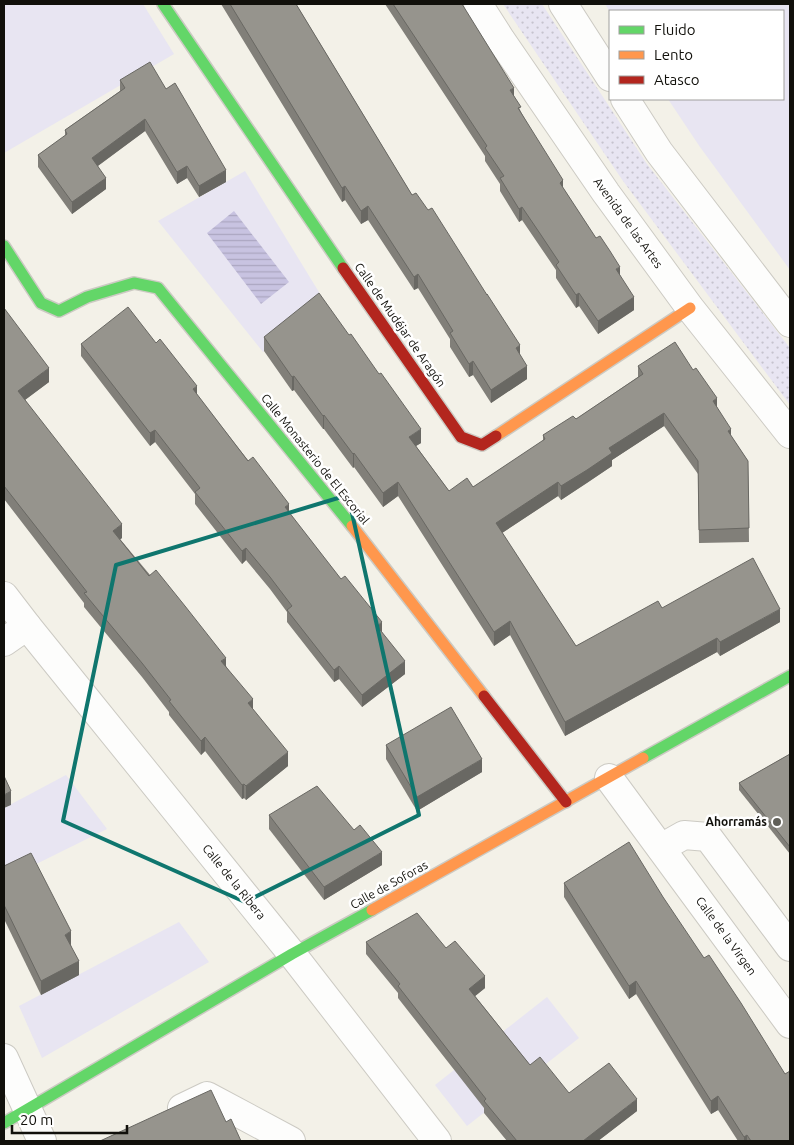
<svg xmlns="http://www.w3.org/2000/svg" width="794" height="1145" viewBox="0 0 794 1145" font-family="Ubuntu,sans-serif">
<style>
.grass{fill:#e8e5f2}
.garden{fill:url(#garden-dots)}
.water{fill:url(#water-rules)}
.lines{fill:none;stroke-linecap:round;stroke-linejoin:round}
.street-casing{stroke:#cccac3;stroke-width:30}
.fast-casing{stroke:#cccac3;stroke-width:14}
.slow-casing{stroke:#cccac3;stroke-width:14}
.jam-casing{stroke:#cccac3;stroke-width:14}
.street{stroke:#fdfdfc;stroke-width:28}
.fast{stroke:#63d668;stroke-width:11}
.slow{stroke:#ff974d;stroke-width:11}
.jam{stroke:#b3261e;stroke-width:11}
.wall{fill:#817f79}
.shaded-wall{fill:#696863}
.building{fill:#96948d;stroke:#696863}
.marked{fill:none;stroke:#0f766e;stroke-width:4;stroke-linejoin:round}
.poi-dot{fill:#605f58;stroke:#fff;stroke-width:2}
.labels{text-anchor:middle;stroke-width:5;stroke-linejoin:round;paint-order:stroke}
.street-label{font-size:12px;fill:#11100b;stroke:#fff}
.poi-label{font-size:12px;font-weight:bold;fill:#11100b;stroke:#fff;text-anchor:end}
</style>
<defs>
<pattern id="garden-dots" width="8" height="8" patternUnits="userSpaceOnUse" patternTransform="scale(1.25)"><rect width="8" height="8" fill="#e8e5f2"/><path d="M2 2h.1M6 6h.1" fill="none" stroke="#c6c3ce" stroke-width="1.8" stroke-linecap="round"/></pattern>
<pattern id="water-rules" width="6" height="5" patternUnits="userSpaceOnUse" patternTransform="scale(1.25)"><rect width="6" height="5" fill="#c8c3e1"/><path d="M0 2.5h6" fill="none" stroke="#aba6c0"/></pattern>
</defs>
<rect width="100%" height="100%" fill="#f3f1e8"/>
<g class="grass">
<polygon points="4,4 143,4 174,54 4,153"/>
<polygon points="605,4 790,4 790,270 700,147 668,99 783,99 783,11 610,12"/>
<polygon points="245,171 325,302 263,352 158,221"/>
<polygon points="66,775 107,829 4,880 4,808"/>
<polygon points="179,922 209,962 42,1058 19,1006"/>
<polygon points="547,997 579,1038 467,1126 435,1085"/>
</g>
<polygon class="garden" points="503,4 542,4 647,164 790,348 790,405 623,181"/>
<polygon class="water" points="234,211 289,282 261,304 207,233"/>
<g class="lines">
<defs>
<g id="street">
<polyline points="478,4 501,40 606,193 690,308 790,434"/>
<polyline points="563,4 610,77"/>
<polyline points="625,99 659,152 790,323"/>
<polyline points="4,596 27,626"/>
<polyline points="4,642 27,626 292,954 437,1141"/>
<polyline points="609,778 790,1024"/>
<polyline points="661,848 684,835 708,837 790,947"/>
<polyline points="4,1058 42,1141"/>
<polyline points="182,1108 207,1096 291,1141"/>
</g>
<g id="fast">
<polyline points="163,4 343,268"/>
<polyline points="4,246 41,303 59,311 87,297 134,283 158,288 352,526"/>
<polyline points="643,758 790,676"/>
<polyline points="4,1123 292,954 372,910"/>
</g>
<g id="slow">
<polyline points="496,436 690,308"/>
<polyline points="352,526 484,696"/>
<polyline points="372,910 643,758"/>
</g>
<g id="jam">
<polyline points="343,268 461,437 482,445 496,436"/>
<polyline points="484,696 566,802"/>
</g>
</defs>
<use href="#street" class="street-casing"/>
<use href="#fast" class="fast-casing"/>
<use href="#slow" class="slow-casing"/>
<use href="#jam" class="jam-casing"/>
<use href="#street" class="street"/>
<use href="#fast" class="fast"/>
<use href="#slow" class="slow"/>
<use href="#jam" class="jam"/>
</g>
<g class="wall">
<polygon points="221,4 296,4 412,195 520,355 527,379 491,403 473,375 469,377 450,347 450,339 418,288 414,290 368,220 361,224 345,200 342,202"/>
<polygon points="385,4 462,4 514,96 521,112 563,188 620,275 634,310 598,334 579,306 576,308 556,278 556,270 541,248 522,220 519,222 500,191 500,184 485,161 485,156"/>
<polygon points="120,80 166,89 226,182 199,197 187,178 177,184 145,131 98,166 106,189 72,214 38,167 38,155 65,136 65,130 120,91"/>
<polygon points="4,308 49,382 25,400 122,538 120,539 226,666 288,766 246,800 244,798 242,799 205,751 201,755 169,715 169,712 142,677 84,607 84,603 4,499"/>
<polygon points="264,337 421,443 416,446 449,491 473,487 543,441 543,435 576,419 638,377 638,366 717,407 731,436 748,461 749,542 699,543 698,474 664,426 612,460 612,466 587,483 561,500 558,496 502,533 576,646 662,608 780,622 720,656 717,652 565,736 510,635 494,646 398,496 383,507 354,467 353,468 324,429 323,429 294,390 292,391 264,351"/>
<polygon points="81,344 197,395 382,632 405,674 362,707 339,679 334,682 287,622 287,612 270,589 246,560 242,564 195,504 195,494 155,442 150,446 81,356"/>
<polygon points="386,745 482,772 417,811 386,759"/>
<polygon points="790,754 790,854 739,790 739,783"/>
<polygon points="269,815 354,830 382,865 324,900 269,829"/>
<polygon points="4,866 71,945 79,975 41,995 4,919"/>
<polygon points="564,883 790,1141 738,1141 718,1110 711,1114 636,994 629,999 564,897"/>
<polygon points="366,942 446,948 485,988 475,996 530,1065 569,1093 637,1111 598,1141 507,1141 484,1113 484,1108 398,998 398,993 366,954"/>
</g>
<g class="shaded-wall">
<polygon points="514,88 514,101 510,90"/>
<polygon points="145,119 145,131 92,170 92,158"/>
<polygon points="187,166 187,178 177,184 177,172"/>
<polygon points="226,170 226,182 199,197 199,186"/>
<polygon points="106,178 106,189 72,214 72,202"/>
<polygon points="563,180 563,193 560,183"/>
<polygon points="345,186 345,200 342,202 342,188"/>
<polygon points="368,206 368,220 361,224 361,211"/>
<polygon points="522,207 522,220 519,222 519,209"/>
<polygon points="620,267 620,280 616,269"/>
<polygon points="418,274 418,288 414,290 414,277"/>
<polygon points="579,293 579,306 576,308 576,295"/>
<polygon points="634,297 634,310 598,334 598,321"/>
<polygon points="520,345 520,359 516,348"/>
<polygon points="473,361 473,375 469,377 469,364"/>
<polygon points="527,366 527,379 491,403 491,390"/>
<polygon points="49,368 49,382 18,405 18,391"/>
<polygon points="294,376 294,390 292,391 292,377"/>
<polygon points="197,386 197,398 193,389"/>
<polygon points="717,398 717,412 713,401"/>
<polygon points="664,413 664,426 612,460 612,466 561,500 561,486 609,448"/>
<polygon points="324,415 324,429 323,429 323,416"/>
<polygon points="421,429 421,443 409,450 409,437"/>
<polygon points="731,429 731,443 728,431"/>
<polygon points="155,430 155,442 150,446 150,433"/>
<polygon points="354,453 354,467 353,468 353,454"/>
<polygon points="398,482 398,496 383,507 383,493"/>
<polygon points="558,482 558,496 496,537 496,523"/>
<polygon points="289,504 289,516 285,507"/>
<polygon points="122,524 122,538 113,545 113,531"/>
<polygon points="246,548 246,560 242,564 242,551"/>
<polygon points="780,609 780,622 720,656 720,642"/>
<polygon points="510,621 510,635 494,646 494,632"/>
<polygon points="382,622 382,635 377,626"/>
<polygon points="717,638 717,652 565,736 565,722"/>
<polygon points="226,658 226,672 221,661"/>
<polygon points="405,661 405,674 362,707 362,695"/>
<polygon points="339,666 339,679 334,682 334,670"/>
<polygon points="253,699 253,713 248,703"/>
<polygon points="205,737 205,751 201,755 201,741"/>
<polygon points="288,752 288,766 246,800 246,786"/>
<polygon points="482,759 482,772 417,811 417,797"/>
<polygon points="244,784 244,798 242,799 242,785"/>
<polygon points="11,791 11,805 4,808 4,795"/>
<polygon points="382,852 382,865 324,900 324,887"/>
<polygon points="71,931 71,945 65,948 65,935"/>
<polygon points="79,961 79,975 41,995 41,981"/>
<polygon points="485,976 485,988 469,1001 469,989"/>
<polygon points="636,981 636,994 629,999 629,986"/>
<polygon points="718,1096 718,1110 711,1114 711,1101"/>
<polygon points="637,1099 637,1111 598,1141 583,1141"/>
<polygon points="747,1135 747,1141 744,1141 744,1137"/>
</g>
<g class="building">
<polygon points="230,4 296,4 412,195 416,193 428,210 432,208 487,295 487,294 520,345 516,348 527,366 491,390 473,361 469,364 450,333 453,331 418,274 414,277 368,206 361,211 345,186 342,188"/>
<polygon points="393,4 462,4 514,88 510,90 521,107 518,108 563,180 560,183 596,238 600,236 610,251 620,267 616,269 634,297 598,321 579,293 576,295 556,265 559,262 541,235 522,207 519,209 500,178 504,176 485,148 487,146"/>
<polygon points="150,62 166,89 175,83 226,170 199,186 187,166 177,172 145,119 92,158 106,178 72,202 38,155 67,134 65,130 125,88 120,80"/>
<polygon points="319,293 349,335 351,334 379,374 381,373 421,429 409,437 449,491 467,478 473,487 545,439 543,435 573,416 576,419 643,374 638,366 675,342 693,370 696,368 717,398 713,401 731,429 728,431 748,461 749,528 699,530 698,461 664,413 609,448 612,453 587,470 561,486 558,482 496,523 576,646 658,601 662,608 753,558 780,609 720,642 717,638 565,722 510,621 494,632 398,482 383,493 354,453 353,454 324,415 323,416 294,376 292,377 264,337"/>
<polygon points="128,307 156,343 160,339 197,386 193,389 248,461 253,457 289,504 285,507 341,579 345,576 382,622 377,626 405,661 362,695 339,666 334,670 287,610 292,606 270,577 246,548 242,551 195,492 200,488 155,430 150,433 81,344"/>
<polygon points="4,308 49,368 18,391 122,524 113,531 149,576 156,570 185,606 226,658 221,661 253,699 248,703 288,752 246,786 244,784 242,785 205,737 201,741 169,701 171,700 142,663 84,593 87,592 4,486"/>
<polygon points="451,707 482,759 417,797 386,745"/>
<polygon points="790,754 790,847 739,783"/>
<polygon points="4,776 11,791 4,795"/>
<polygon points="317,786 354,830 360,825 382,852 324,887 269,815"/>
<polygon points="629,842 663,897 704,958 709,955 741,1003 785,1074 790,1071 790,1141 751,1141 747,1135 744,1137 718,1096 711,1101 636,981 629,986 564,883"/>
<polygon points="31,853 71,931 65,935 79,961 41,981 4,905 4,866"/>
<polygon points="417,913 446,948 455,941 485,976 469,989 530,1065 540,1057 569,1093 609,1063 637,1099 583,1141 517,1141 484,1101 486,1099 398,986 400,984 366,942"/>
<polygon points="211,1090 226,1122 231,1119 241,1141 100,1141"/>
</g>
<path class="marked" d="M 348,495 L 419,815 L 245,902 L 63,821 L 116,565 Z"/>
<circle class="poi-dot" cx="777" cy="822" r="5"/>
<g class="labels">
<g class="street-label">
<text transform="translate(628 223) rotate(54)" y="4">Avenida de las Artes</text>
<text transform="translate(400 325) rotate(55)" y="4">Calle de Mudéjar de Aragón</text>
<text transform="translate(315 459) rotate(51)" y="4">Calle Monasterio de El Escorial</text>
<text transform="translate(234 882) rotate(51)" y="4">Calle de la Ribera</text>
<text transform="translate(389 885) rotate(-29)" y="4">Calle de Soforas</text>
<text transform="translate(726 936) rotate(54)" y="4">Calle de la Virgen</text>
</g>
<g class="poi-label">
<text x="767" y="826">Ahorramás</text>
</g>
</g>
<rect width="794" height="1145" fill="none" stroke="#11100b" stroke-width="10"/>
<rect x="609" y="10" width="175" height="90" fill="#ffffff" stroke="#a09f9d"/>
<rect x="619" y="26" width="25" height="8" fill="#63d668" stroke="#a09f9d"/>
<text x="654" y="35" font-size="15" fill="#11100b">Fluido</text>
<rect x="619" y="51" width="25" height="8" fill="#ff974d" stroke="#a09f9d"/>
<text x="654" y="60" font-size="15" fill="#11100b">Lento</text>
<rect x="619" y="76" width="25" height="8" fill="#b3261e" stroke="#a09f9d"/>
<text x="654" y="85" font-size="15" fill="#11100b">Atasco</text>
<path d="M12 1125v8h115v-8" fill="none" stroke="#11100b" stroke-width="2.5"/>
<text x="20" y="1125" font-size="15" fill="#11100b" stroke="#ffffff" stroke-width="4" paint-order="stroke">20 m</text>
</svg>
